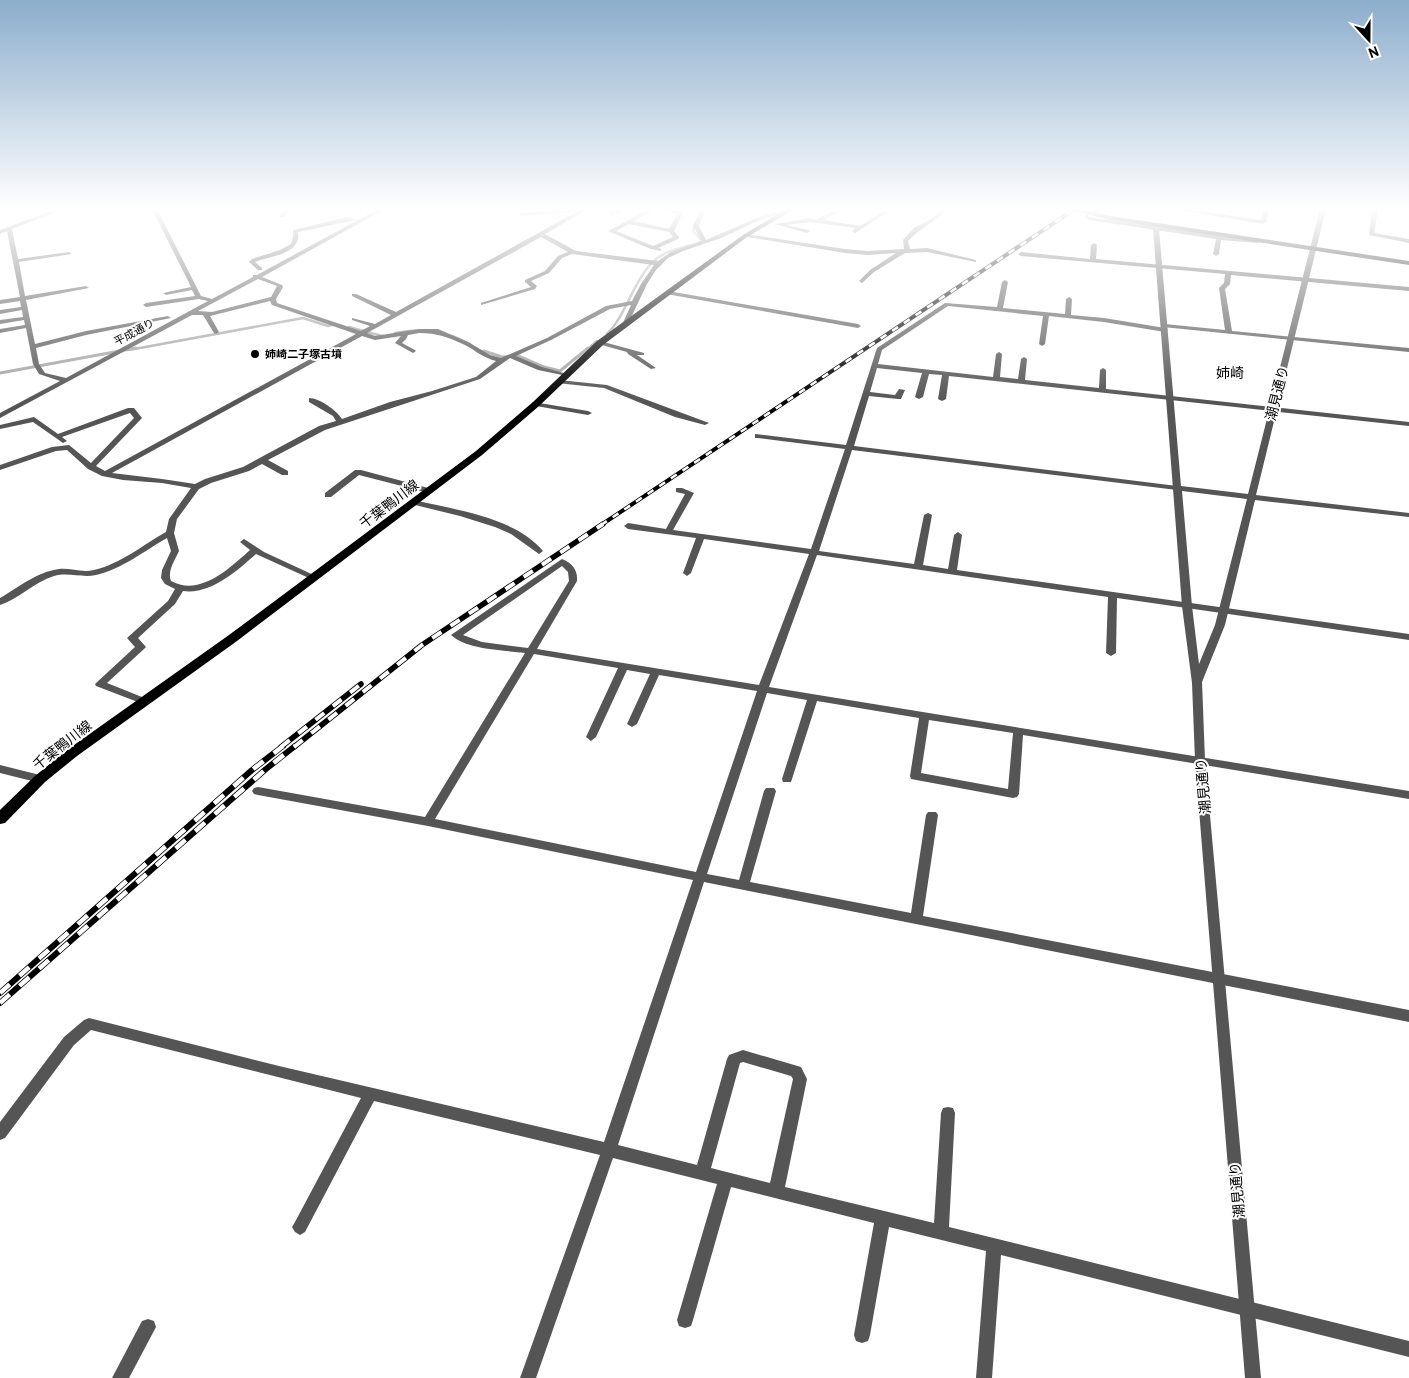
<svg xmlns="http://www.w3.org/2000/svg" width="1409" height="1378" viewBox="0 0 1409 1378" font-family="Overpass,'Noto Sans JP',sans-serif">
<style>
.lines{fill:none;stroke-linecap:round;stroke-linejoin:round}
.stream-far1{stroke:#a3a3a3;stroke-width:2.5}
.stream{stroke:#a3a3a3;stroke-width:3}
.minor{fill:#555;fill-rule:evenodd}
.tertiary{fill:#555;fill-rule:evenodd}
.primary{fill:#000;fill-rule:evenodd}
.rail-far2-casing{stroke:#000;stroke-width:4}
.rail-far1-casing{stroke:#000;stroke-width:5.5}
.rail-casing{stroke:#000;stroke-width:6}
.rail-far2{stroke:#fff;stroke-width:2.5;stroke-dasharray:7;stroke-linecap:butt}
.rail-far1{stroke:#fff;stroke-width:4;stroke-dasharray:11;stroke-linecap:butt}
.rail{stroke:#fff;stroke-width:4.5;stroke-dasharray:13;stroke-linecap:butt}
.poi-dot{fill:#000;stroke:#fff;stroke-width:2}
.labels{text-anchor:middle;stroke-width:4;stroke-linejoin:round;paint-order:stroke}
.far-street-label{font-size:11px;fill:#000;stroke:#fff}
.far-poi-label{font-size:11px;font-weight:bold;fill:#000;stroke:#fff;text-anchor:start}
.far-quarter-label{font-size:14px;fill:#000;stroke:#fff}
.street-label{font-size:14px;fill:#000;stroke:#fff}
</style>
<rect width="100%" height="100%" fill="#fff"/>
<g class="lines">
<g class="stream-far1">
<polyline points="349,327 382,336"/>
<path d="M 395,333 C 424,328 444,330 470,344"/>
<path d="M 607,334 C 629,312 635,271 662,255 C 673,248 687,247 699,243 L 701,240 L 693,231 L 695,223"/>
<polyline points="129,350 303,318 328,326 334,324"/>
<polyline points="587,350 597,341"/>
</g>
<g class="stream">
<polyline points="484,351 502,357 519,356 544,367 560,371 588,348"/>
<polyline points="0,373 136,348"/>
</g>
<g class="minor">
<path d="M 56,209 L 64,209 L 12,229 L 18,259 L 69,252 L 72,254 L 19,262 L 25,296 L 86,286 L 89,288 L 26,300 L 35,344 L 86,331 L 168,316 L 171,318 L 86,335 L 36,348 L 39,364 L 45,373 L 66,378 L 208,301 L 199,299 L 146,307 L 143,305 L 146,303 L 195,296 L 192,290 L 166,295 L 163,293 L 191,287 L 152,209 L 157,209 L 201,296 L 212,299 L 253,277 L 253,275 L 257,275 L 378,209 L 385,209 L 262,277 L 282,285 L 283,287 L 276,299 L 277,303 L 361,331 L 370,326 L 352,320 L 352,318 L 375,324 L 391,315 L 352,296 L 352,294 L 356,294 L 396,312 L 576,212 L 522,216 L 519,214 L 520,213 L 575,209 L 577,212 L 581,209 L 588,209 L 545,234 L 576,251 L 658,261 L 671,252 L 702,241 L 693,226 L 701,209 L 706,209 L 699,226 L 706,240 L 759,217 L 787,209 L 790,211 L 762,219 L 721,238 L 683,251 L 668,258 L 656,270 L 647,284 L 627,326 L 622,325 L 631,305 L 610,309 L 551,340 L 516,356 L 542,367 L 567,374 L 567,376 L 538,370 L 510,358 L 480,379 L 325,430 L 268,460 L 288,471 L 288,475 L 282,475 L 262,464 L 249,471 L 211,483 L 199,489 L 177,519 L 174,533 L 179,551 C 175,560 167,571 171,581 C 200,597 230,568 250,550 L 240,542 L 244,539 L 264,552 L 318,577 L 314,580 L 311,579 L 256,554 C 237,571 210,595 183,591 L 175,604 L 138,638 L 146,647 L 144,649 L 107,683 L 147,699 L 148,701 L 143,704 L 96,686 L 95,684 L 135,647 L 127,638 L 168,601 L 175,589 L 165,584 L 161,578 L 162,570 L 171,551 L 167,538 C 144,551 122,569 96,575 C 82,578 68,572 54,576 C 34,582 19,599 0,605 L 0,598 C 19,587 37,572 59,569 C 71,568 82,573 94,570 C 120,564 143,545 166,532 L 169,519 L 191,488 L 162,483 L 123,480 L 102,476 L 88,469 L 67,450 L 56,451 L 0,470 L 0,465 L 52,447 L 69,445 L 91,463 L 134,418 L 130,413 L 62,437 L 67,441 L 63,443 L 33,422 L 0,429 L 0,425 L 34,417 L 58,434 L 128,408 L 134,408 L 142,418 L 96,466 L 105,471 L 356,334 L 272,305 L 270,301 L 210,316 L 219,332 L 216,334 L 214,333 L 203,315 L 192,315 L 0,418 L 0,413 L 60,381 L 39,374 L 33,364 L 26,328 L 0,333 L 0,329 L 25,325 L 24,320 L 0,324 L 0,320 L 23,317 L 22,310 L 0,314 L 0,310 L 21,307 L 20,301 L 0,304 L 0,300 L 20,297 L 7,231 L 0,234 L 0,230 ZM 541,237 L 568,252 L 558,256 L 545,271 L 525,280 L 525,282 L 531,287 L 481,303 L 481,305 L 535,289 L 537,286 L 531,281 L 549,273 L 562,258 L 572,254 L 654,265 L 641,284 L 632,301 L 606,306 L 547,338 L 501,358 L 490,355 L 470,343 L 438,329 L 419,329 L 375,336 L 367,333 ZM 258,279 L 277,286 L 271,297 L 212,312 L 198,311 ZM 419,333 C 437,333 448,337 465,345 C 476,351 484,358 496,361 L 476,377 L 432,391 L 390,402 L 342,419 C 337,411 320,398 309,398 L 309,402 L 333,416 L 336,421 L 319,426 L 243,467 L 205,479 L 195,484 L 162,479 L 112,473 L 362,336 L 375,340 L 401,336 L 395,343 L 413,353 L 416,351 L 415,350 L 402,343 L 406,339 L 408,335 Z"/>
<polygon points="286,209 291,209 284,217 280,217 280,215"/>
<polygon points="604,209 612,211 629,209 611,215"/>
<path d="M 649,209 L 656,209 L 634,221 L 669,229 L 677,214 L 660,209 L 671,209 L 683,213 L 674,231 L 679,237 L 678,239 L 658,248 L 661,249 L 661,251 L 651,249 L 608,231 ZM 629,224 L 669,232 L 673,237 L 653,246 L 616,231 Z"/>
<polygon points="837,209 840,211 839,212 823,220 860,226 887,209 893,209 855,233 852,231 856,228 810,222 786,225 809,230 810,231 807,233 775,224 810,218 817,219"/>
<path d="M 941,209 L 947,210 C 934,223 920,228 908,241 L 910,249 L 927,248 L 976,260 L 976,262 L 927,252 L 905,253 L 874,272 L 862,283 L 859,281 L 870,270 L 896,253 L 868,255 L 845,253 L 742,236 L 745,234 L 845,249 L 868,251 L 904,249 L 903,240 L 914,228 L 930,220 Z"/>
<polygon points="1172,209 1188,209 1261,220 1264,209 1269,209 1266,222 1263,224"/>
<polygon points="1372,209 1378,209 1374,233 1409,239 1409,243 1369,235"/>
<polygon points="1088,214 1090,217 1233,238 1258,239 1261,241 1258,243 1221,240 1219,254 1216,256 1213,254 1216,239 1089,220 1084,217"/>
<path d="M 347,217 L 356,220 L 298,232 C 302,254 270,256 255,262 L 262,268 L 262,270 L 258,270 L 249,262 L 252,259 L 280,250 L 291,244 L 293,237 L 293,230 Z"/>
<polygon points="1094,243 1097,245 1096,259 1409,287 1409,291 1231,275 1230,284 1225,289 1232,331 1409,348 1409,352 1163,327 1162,326 1165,324 1225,330 1219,288 1224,283 1225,274 1021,256 1018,254 1021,252 1090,259 1091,245"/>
<path d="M 1005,280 L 1008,282 L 1003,308 L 1065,314 L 1066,299 L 1069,297 L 1072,299 L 1071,315 L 1104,318 L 1165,328 L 1168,330 L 1165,332 L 1104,322 L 1049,316 L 1045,344 L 1042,346 L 1039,344 L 1043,316 L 948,306 L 882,350 L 878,364 L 993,377 L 996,354 L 999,352 L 1002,354 L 1000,377 L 1018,379 L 1021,359 L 1024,357 L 1027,359 L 1025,380 L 1099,388 L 1100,370 L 1103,368 L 1106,370 L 1106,389 L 1409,422 L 1409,426 L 949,376 L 946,399 L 942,401 L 938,399 L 942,375 L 929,374 L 923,397 L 919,399 L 915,397 L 922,373 L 877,368 L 870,392 L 895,395 L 899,389 L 905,390 L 901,399 L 898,399 L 869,396 L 854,446 L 1177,486 L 1181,488 L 1177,490 L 852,450 L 819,551 L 914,564 L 924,515 L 928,513 L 932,515 L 923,565 L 948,569 L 954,535 L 958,532 L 962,535 L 957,570 L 1409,634 L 1409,640 L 1117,598 L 1116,653 L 1111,656 L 1106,653 L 1108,597 L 817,555 L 769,687 L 1409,791 L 1409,799 L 1023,735 L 1019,794 L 1017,797 L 1013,798 L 911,779 L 910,776 L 919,718 L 817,701 L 792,779 L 791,782 L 783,782 L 782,779 L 807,700 L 767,693 L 707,874 L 739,880 L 764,791 L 766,788 L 774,788 L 776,791 L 750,882 L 911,913 L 926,815 L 928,812 L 936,812 L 938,815 L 923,916 L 1409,1010 L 1409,1022 L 704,882 L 618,1145 L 697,1165 L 727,1059 L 729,1055 L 743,1050 L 801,1067 L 807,1079 L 785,1187 L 934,1223 L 941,1113 L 943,1108 L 948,1107 L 953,1108 L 955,1113 L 949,1227 L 1409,1341 L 1409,1357 L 1001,1255 L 992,1378 L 976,1378 L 986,1251 L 889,1227 L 870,1335 L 868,1341 L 862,1343 L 856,1341 L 854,1335 L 874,1223 L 731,1187 L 693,1320 L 691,1326 L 685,1328 L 679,1326 L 677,1320 L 717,1184 L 613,1158 L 536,1378 L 520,1378 L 600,1155 L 374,1101 L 305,1232 L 300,1235 L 295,1232 L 292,1227 L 295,1222 L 361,1098 L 91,1030 L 74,1045 L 5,1138 L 0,1140 L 0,1122 L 64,1037 L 84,1020 L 89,1018 L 279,1066 L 604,1142 L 693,880 L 428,826 L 258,795 L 254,794 L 252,791 L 254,788 L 258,787 L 425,817 L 525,653 C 504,650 467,650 451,635 L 562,559 C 572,563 578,570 577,581 L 537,649 L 759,685 L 809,554 L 704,539 L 691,573 L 687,576 L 683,573 L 696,538 L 628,529 L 624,526 L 628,523 L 666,529 L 685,494 L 676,492 L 676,488 L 682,488 L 694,493 L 673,530 L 811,549 L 845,449 L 758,438 L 755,438 L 755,434 L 846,445 L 877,348 L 945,303 L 997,307 L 1002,282 ZM 562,566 L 568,572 L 569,581 L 528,648 L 482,642 L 463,635 ZM 534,654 L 618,668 L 586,737 L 591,741 L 596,737 L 627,670 L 650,674 L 627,724 L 632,727 L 637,724 L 659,675 L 757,691 L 696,872 L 435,819 ZM 929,720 L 1013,733 L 1008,789 L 921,773 ZM 743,1062 L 791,1076 L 793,1079 L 770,1183 L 711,1168 L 740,1063 Z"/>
<polygon points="668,291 858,324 861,326 858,328 666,294 665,293"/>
<polygon points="600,341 644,353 644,355 637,355 656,368 651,369 628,354 627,352 598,344 597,343"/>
<polygon points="559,380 607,385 709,423 705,425 675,417 604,388 557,383 556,382"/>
<polygon points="533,402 588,411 592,413 588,415 536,406 532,404"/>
<polygon points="355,470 361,470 432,489 433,491 429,493 359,475 331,497 325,497 325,493"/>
<path d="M 411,500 L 414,500 C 455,510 515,517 543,551 L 539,554 L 511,534 L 495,527 L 460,516 L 411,504 Z"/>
<polygon points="0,765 44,776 45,779 44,782 40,783 0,773"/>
<polygon points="148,1319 154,1321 156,1327 129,1378 112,1378 142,1321"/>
</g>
<g class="tertiary">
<polygon points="1096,209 1102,209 1097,213 1093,213 1092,212"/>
<path d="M 1320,209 L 1326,209 L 1256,495 L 1409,513 L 1409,517 L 1255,500 L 1225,625 L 1202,682 L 1205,760 L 1261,1378 L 1245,1378 L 1195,760 L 1192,683 L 1182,606 L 1153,229 L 1156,227 L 1159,229 L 1181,486 L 1248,494 ZM 1182,491 L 1247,499 L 1215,625 L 1199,664 L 1192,606 Z"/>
</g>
<g class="primary">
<polygon points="786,209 795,209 747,237 603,345 539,406 482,455 237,641 77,756 45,782 5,823 0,824 0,810 35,776 67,750 229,635 476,451 533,402 597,341 743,235"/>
<polygon points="1066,209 1080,209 1111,216 1409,261 1409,265 1111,220"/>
</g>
<defs>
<polyline id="rail-far2" points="601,525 1075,209"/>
<g id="rail-far1">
<polyline points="281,747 361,684"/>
<polyline points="294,747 422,645 603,524"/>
</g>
<g id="rail">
<polyline points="0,993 252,770 283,746"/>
<polyline points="0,1003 266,769 295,746"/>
</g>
</defs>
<use href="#rail-far2" class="rail-far2-casing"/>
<use href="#rail-far1" class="rail-far1-casing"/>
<use href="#rail" class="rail-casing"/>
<use href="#rail-far2" class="rail-far2"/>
<use href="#rail-far1" class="rail-far1"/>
<use href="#rail" class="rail"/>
</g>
<linearGradient id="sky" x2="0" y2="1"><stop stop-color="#8cadcc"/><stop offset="0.52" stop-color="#fff"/><stop offset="1" stop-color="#fff" stop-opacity="0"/></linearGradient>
<rect width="1409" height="402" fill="url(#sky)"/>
<circle class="poi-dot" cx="255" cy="354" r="5"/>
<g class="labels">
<g class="far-street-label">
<text transform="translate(134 332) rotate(-28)" y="4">平成通り</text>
</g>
<g class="far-poi-label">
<text x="265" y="358">姉崎二子塚古墳</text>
</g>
<g class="far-quarter-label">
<text x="1230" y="378">姉崎</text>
</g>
<g class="street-label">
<text transform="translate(1277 393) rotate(-76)" y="5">潮見通り</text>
<text transform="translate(389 504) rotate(-37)" y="5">千葉鴨川線</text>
<text transform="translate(62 745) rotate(-38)" y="5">千葉鴨川線</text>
<text transform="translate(1203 786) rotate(-95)" y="5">潮見通り</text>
<text transform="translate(1237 1190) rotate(-95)" y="5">潮見通り</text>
</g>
</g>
<g transform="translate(1369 40) rotate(159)" stroke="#ffffff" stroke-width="4" paint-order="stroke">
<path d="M0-4L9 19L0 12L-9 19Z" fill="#000000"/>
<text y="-8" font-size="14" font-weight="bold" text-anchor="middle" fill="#000000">N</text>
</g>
</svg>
